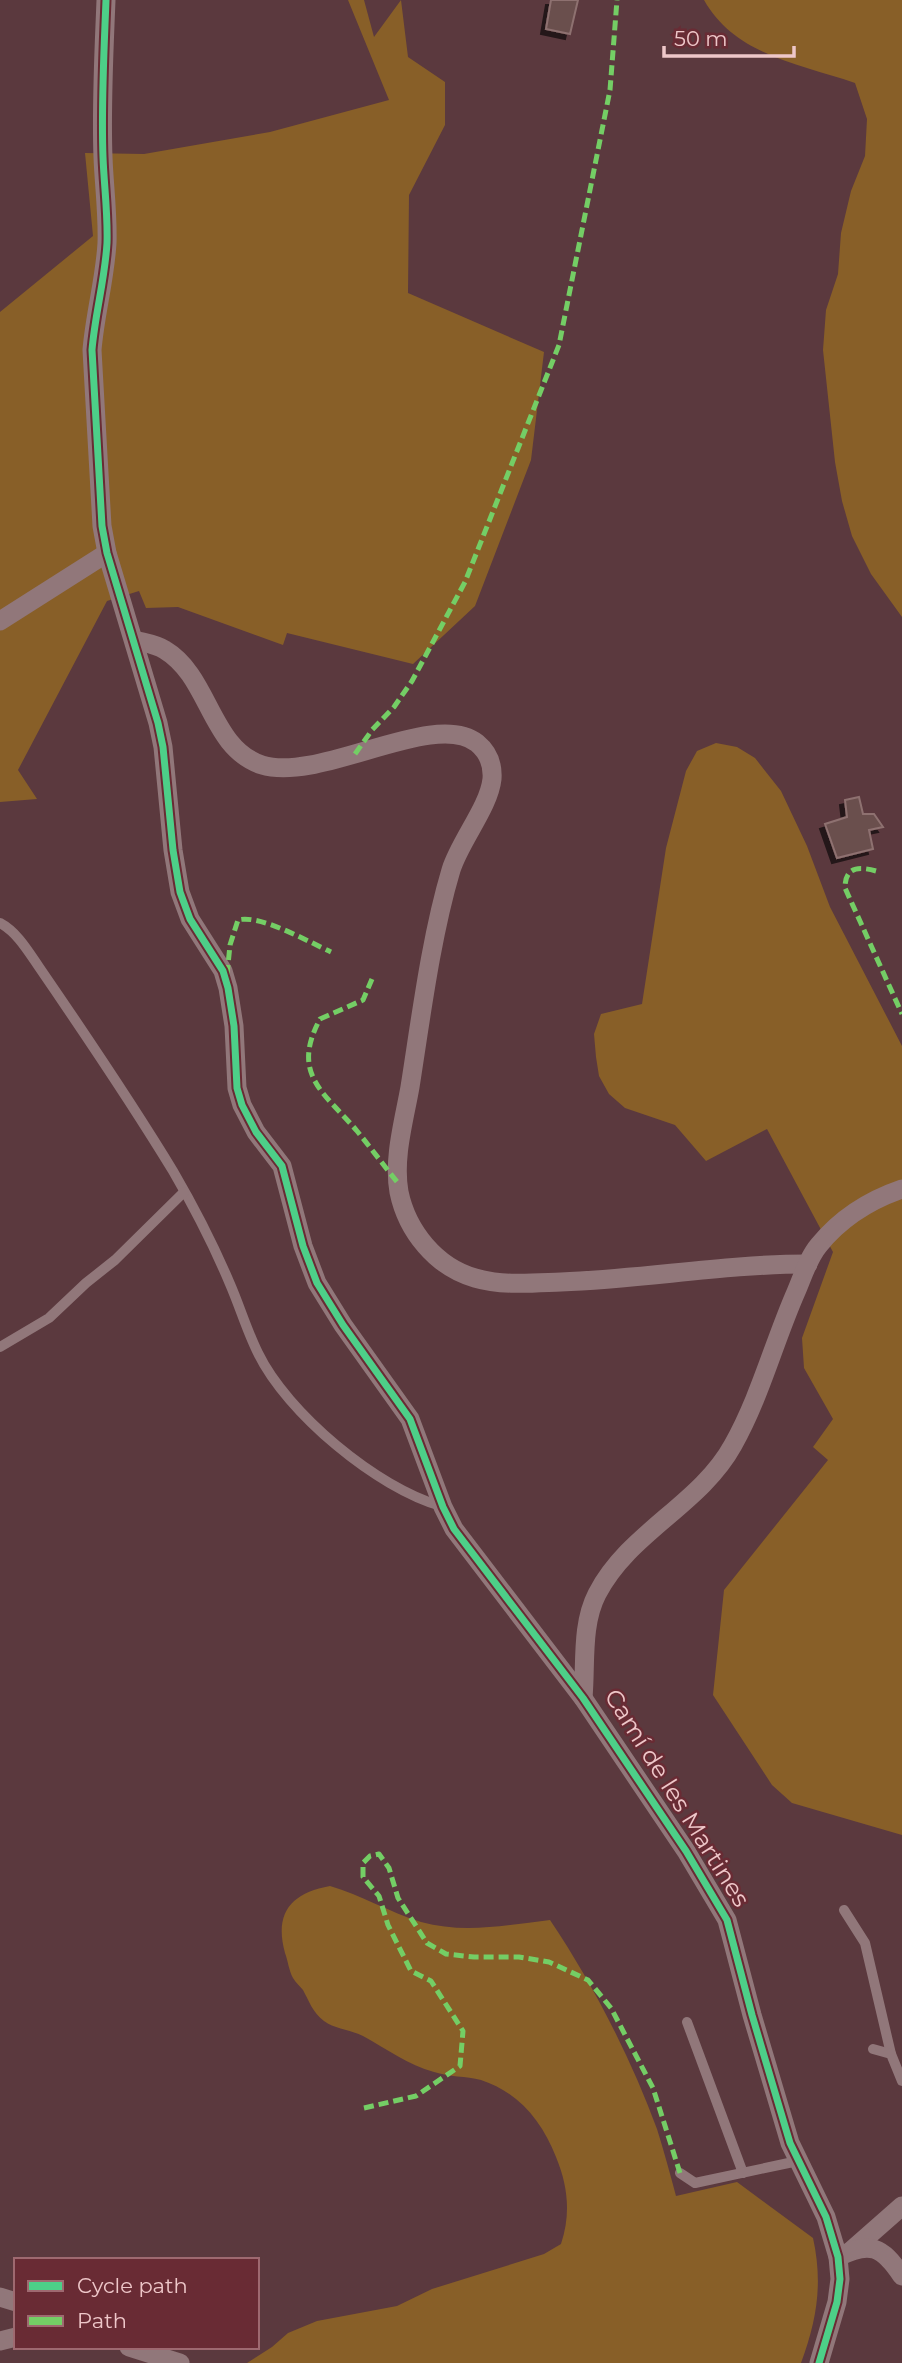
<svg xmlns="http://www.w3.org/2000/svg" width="902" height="2363" viewBox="0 0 902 2363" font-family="Montserrat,sans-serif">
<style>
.green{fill:#885f28}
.building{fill:#6a4f4e;stroke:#8e7170;stroke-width:2;filter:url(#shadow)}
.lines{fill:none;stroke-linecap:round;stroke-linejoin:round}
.service{stroke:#91777a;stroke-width:10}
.minor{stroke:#91777a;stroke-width:19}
.quiet{stroke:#74ce65;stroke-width:5;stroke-dasharray:10 5;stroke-linecap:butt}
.cycleway-casing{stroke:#692b34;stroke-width:11}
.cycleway{stroke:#4dcf88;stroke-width:7}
.labels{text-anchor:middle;stroke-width:5;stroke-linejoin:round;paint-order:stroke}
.street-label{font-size:24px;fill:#eec7c9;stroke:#692b34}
</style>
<defs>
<filter id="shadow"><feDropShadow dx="-5" dy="5" stdDeviation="0" flood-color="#0009"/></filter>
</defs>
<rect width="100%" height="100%" fill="#5b393e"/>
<g class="green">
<polygon points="348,0 364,0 374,37 401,0 408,57 445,82 445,125 409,195 408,293 544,352 531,460 475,606 413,664 287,633 283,645 178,607 146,608 139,591 107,601 18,770 37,799 0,802 0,312 93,236 85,153 144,154 270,132 389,100"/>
<path d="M 704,0 L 902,0 L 902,617 L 871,574 L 852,536 L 842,501 L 835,462 L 823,350 L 826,310 L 838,274 L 841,233 L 851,191 L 865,156 L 867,119 L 855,83 C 799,64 735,55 704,0 Z"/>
<polygon points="716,743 737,747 755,758 781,791 807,846 830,907 902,1046 902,1835 792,1803 772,1785 713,1695 724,1590 828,1460 813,1447 833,1419 804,1368 802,1338 833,1252 767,1129 706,1161 675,1125 625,1108 609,1094 599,1076 596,1057 594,1034 601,1014 642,1004 666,848 686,771 697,751"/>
<path d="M 330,1886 C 361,1895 389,1912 421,1922 C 464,1934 507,1925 550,1920 C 593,1984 630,2056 657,2129 C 664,2151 670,2174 676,2196 L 737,2182 L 813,2238 C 823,2283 817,2320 801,2363 L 247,2363 L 272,2347 L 288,2333 L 317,2321 L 397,2306 L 432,2289 L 544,2254 L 561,2244 C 571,2214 568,2186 556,2157 C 542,2121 518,2092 481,2080 C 466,2076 449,2077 434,2072 C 408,2065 387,2049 363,2036 C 351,2030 335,2029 324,2021 C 313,2013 309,2001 303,1990 C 300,1986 296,1983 293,1978 C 289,1971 288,1961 285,1953 C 274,1913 291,1893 330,1886 Z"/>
</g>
<g class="building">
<polygon points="551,0 578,0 570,34 546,29"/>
<polygon points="859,797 863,814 874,814 883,827 869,830 873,849 837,858 825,824 847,817 845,800"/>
</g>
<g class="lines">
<g class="service">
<path d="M 0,923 C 17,932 28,951 39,967 C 85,1034 131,1102 173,1171 C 194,1207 214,1246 230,1284 C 240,1307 247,1331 258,1353 C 287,1413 377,1488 441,1506"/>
<polyline points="0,1347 49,1318 86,1283 115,1260 184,1192"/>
<polyline points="844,1910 865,1943 891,2054"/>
<polyline points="687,2022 743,2173"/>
<polyline points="873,2049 891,2054 902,2081"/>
<polyline points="680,2173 695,2183 798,2161"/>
</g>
<g class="minor">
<path d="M 106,0 C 104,52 101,105 103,157 C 104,185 108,214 107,243 C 105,279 95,314 92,350 L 102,526 L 107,553 L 158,723 L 163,747 L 173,850 L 180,892 L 190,919 L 223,971 L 228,988 L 234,1026 L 237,1088 L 242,1105 L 256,1132 L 282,1166 L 303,1246 L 317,1283 L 343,1325 L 410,1419 L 443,1507 L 454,1529 L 583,1698 L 686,1851 L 727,1920 L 752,2015 L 790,2143 L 826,2217 L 838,2257 L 840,2279 L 837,2302 L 819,2363"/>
<polyline points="0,621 107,553"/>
<path d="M 134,640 C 145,643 156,644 165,650 C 210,677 210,748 262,765 C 320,783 434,709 477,743 C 488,752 493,765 492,779 C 489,807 460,841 451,870 C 431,937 421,1017 410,1087 C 404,1121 393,1158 399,1192 C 407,1231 436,1267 475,1278 C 502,1286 533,1283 561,1282 C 644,1279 725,1264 808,1264"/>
<path d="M 583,1698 C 586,1664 581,1625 597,1594 C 629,1532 700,1505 733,1445 C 760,1397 774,1342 796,1292 C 803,1276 808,1258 819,1245 C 841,1218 870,1200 902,1189"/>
<polyline points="852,2250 902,2206"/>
<path d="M 838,2257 C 870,2241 882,2246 902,2276"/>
<polyline points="0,2297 16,2302"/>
<polyline points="0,2341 16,2337"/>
<polyline points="129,2347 180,2363"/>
</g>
<g class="quiet">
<polyline points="355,754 372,730 394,707 412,681 465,582 559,345 610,90 617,0"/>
<path d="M 876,871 C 858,866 845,867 845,888 L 902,1014"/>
<path d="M 227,975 L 230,945 L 238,920 C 260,914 309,942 331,952"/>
<path d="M 372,979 L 363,1000 L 320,1019 C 290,1075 325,1093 357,1131 C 371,1148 384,1166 398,1183"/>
<polyline points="364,2108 416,2096 460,2066 463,2031 431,1981 411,1971 388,1925 379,1896 363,1877 363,1863 370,1856 379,1854 389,1868 398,1898 427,1943 446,1954 474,1957 519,1957 549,1962 588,1980 611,2008 653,2088 680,2173"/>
</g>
<defs>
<path id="cycleway" d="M 106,0 C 104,52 101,105 103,157 C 104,185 108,214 107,243 C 105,279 95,314 92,350 L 102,526 L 107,553 L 158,723 L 163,747 L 173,850 L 180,892 L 190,919 L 223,971 L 228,988 L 234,1026 L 237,1088 L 242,1105 L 256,1132 L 282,1166 L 303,1246 L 317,1283 L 343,1325 L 410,1419 L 443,1507 L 454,1529 L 583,1698 L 686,1851 L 727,1920 L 752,2015 L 790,2143 L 826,2217 L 838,2257 L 840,2279 L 837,2302 L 819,2363"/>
</defs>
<use href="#cycleway" class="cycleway-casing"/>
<use href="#cycleway" class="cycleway"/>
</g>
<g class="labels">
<g class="street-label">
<text transform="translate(677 1798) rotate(58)" y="8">Camí de les Martines</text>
</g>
</g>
<rect x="14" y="2258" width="245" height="91" fill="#692b34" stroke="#9e6970" stroke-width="2"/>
<rect x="28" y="2281" width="35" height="10" fill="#4dcf88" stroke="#9e6970" stroke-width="2"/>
<text x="77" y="2293" font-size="21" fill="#eec7c9">Cycle path</text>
<rect x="28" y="2316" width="35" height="10" fill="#74ce65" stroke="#9e6970" stroke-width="2"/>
<text x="77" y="2328" font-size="21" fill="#eec7c9">Path</text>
<path d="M664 46v10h130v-10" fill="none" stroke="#eec7c9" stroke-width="3.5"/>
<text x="674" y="46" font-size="21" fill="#eec7c9" stroke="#692b34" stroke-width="5" paint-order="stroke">50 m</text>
</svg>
